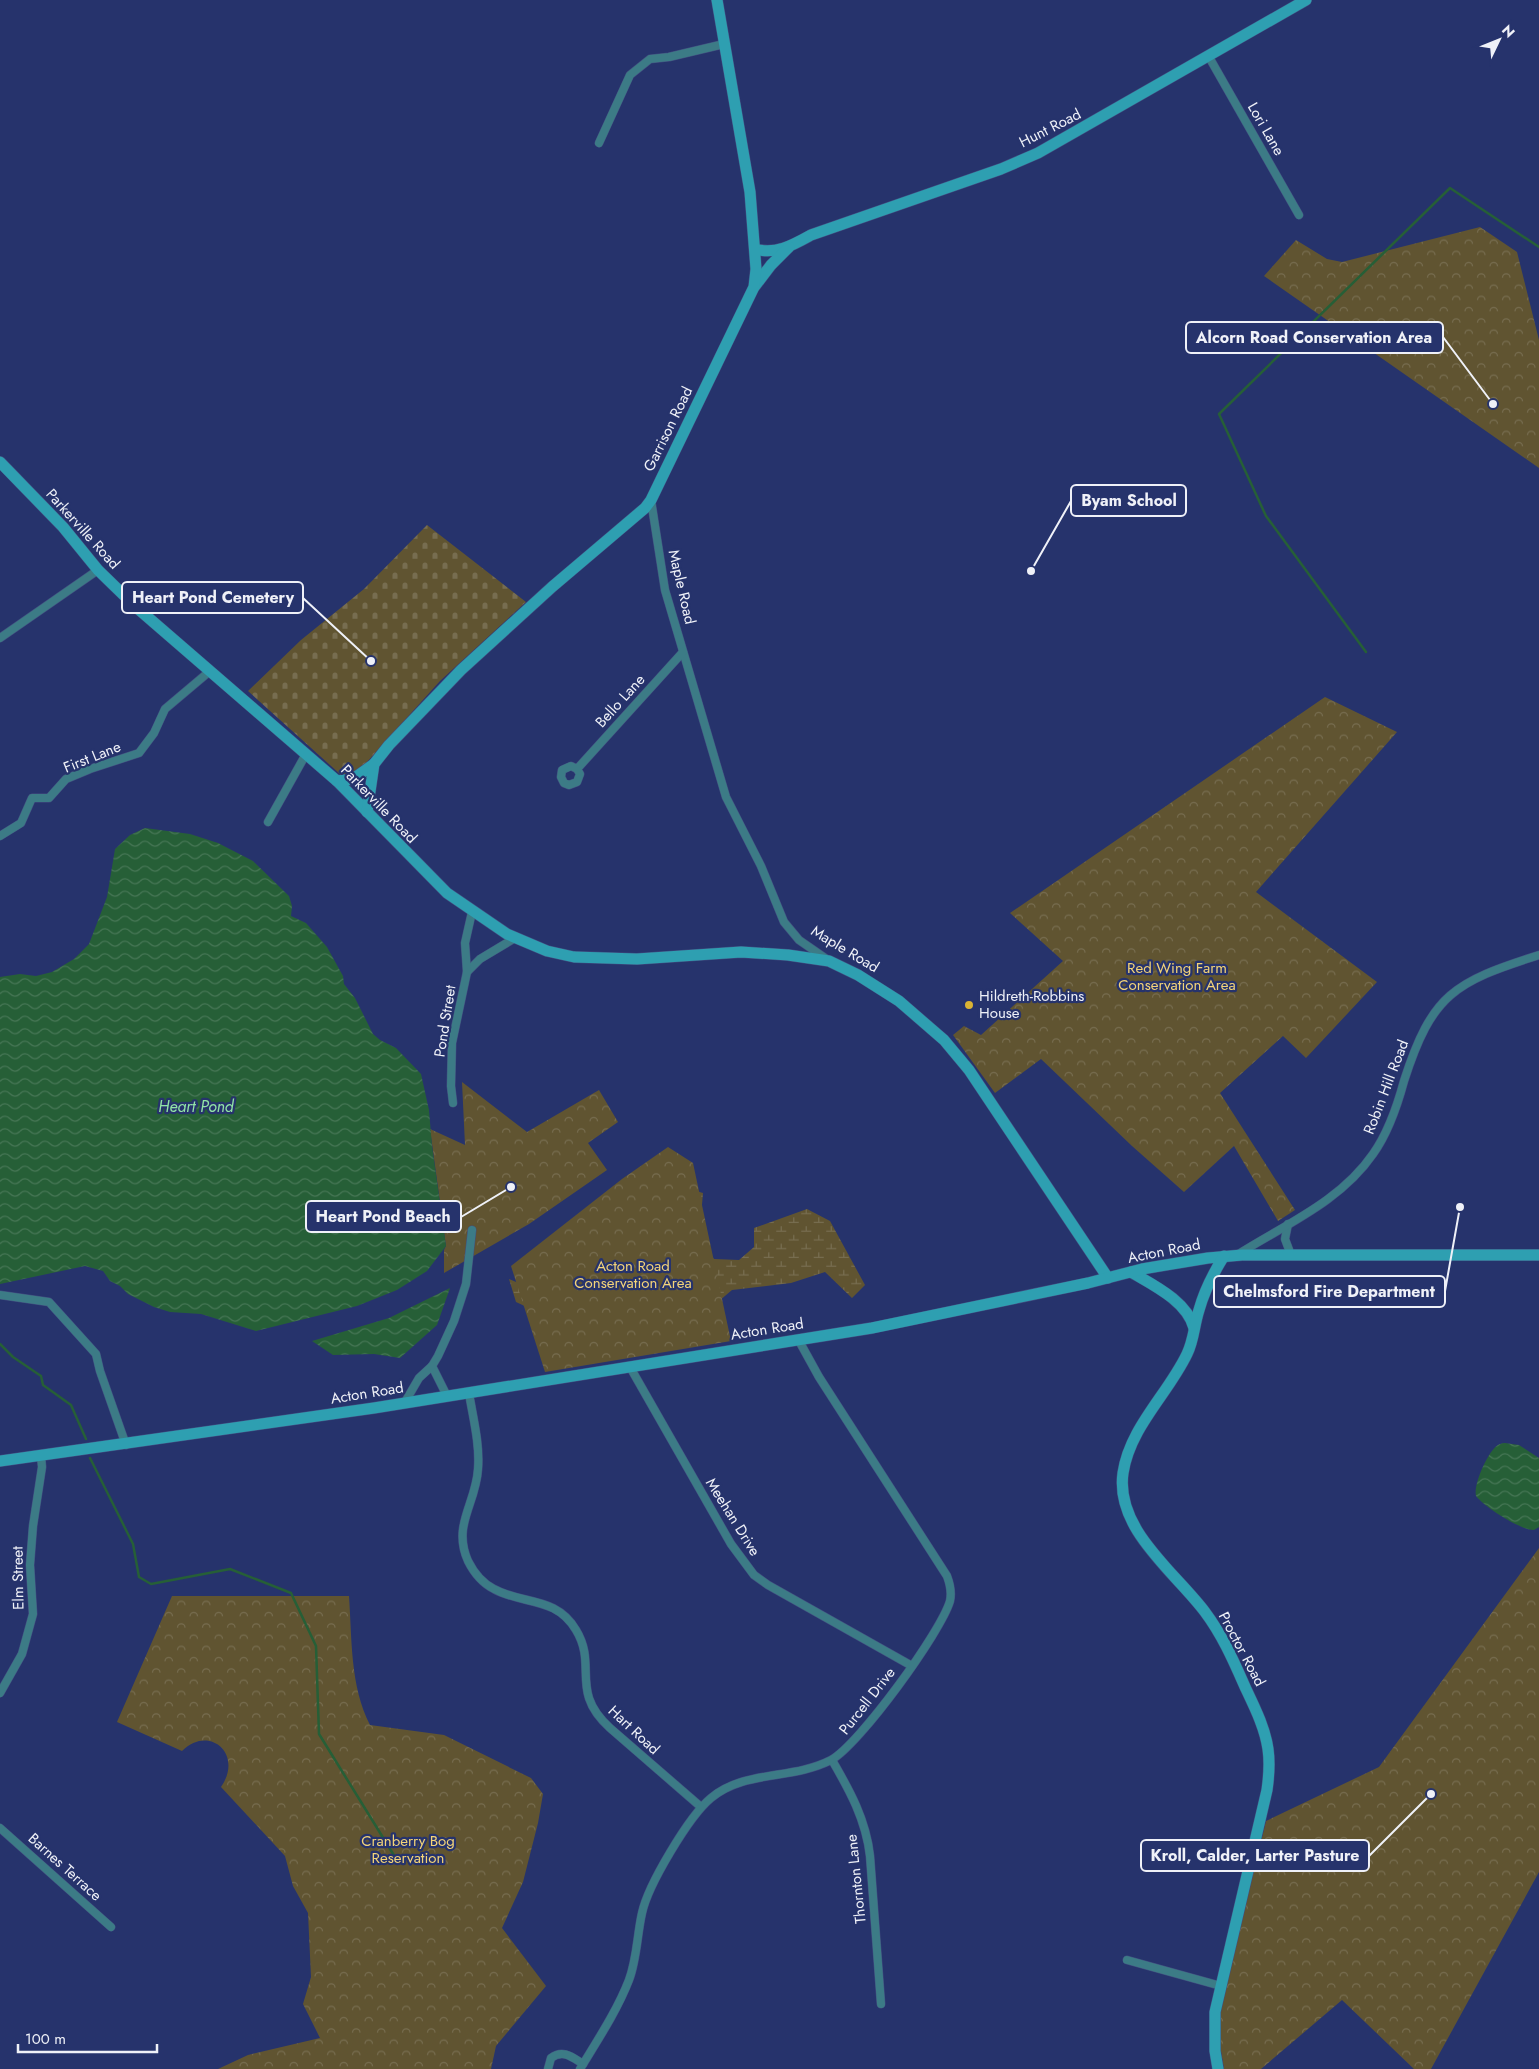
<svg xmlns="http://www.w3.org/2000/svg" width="1539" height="2069" viewBox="0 0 1539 2069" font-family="Jost,sans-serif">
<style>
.wetland{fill:url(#wetland-marsh)}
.cemetery{fill:url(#cemetery-stones)}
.park{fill:url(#park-crowns)}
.water{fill:url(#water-waves)}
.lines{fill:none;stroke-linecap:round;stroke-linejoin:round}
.stream{stroke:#265f37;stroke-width:2.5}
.street-casing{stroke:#424e80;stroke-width:9}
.secondary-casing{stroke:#424e80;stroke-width:12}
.street{stroke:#3c7b86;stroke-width:8}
.secondary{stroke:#2e9fb1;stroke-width:11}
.poi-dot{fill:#dab334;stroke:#26336c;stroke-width:2}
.labels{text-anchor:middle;stroke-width:4.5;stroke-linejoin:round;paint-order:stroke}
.street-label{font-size:15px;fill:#eff1f8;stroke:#26336c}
.park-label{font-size:15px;fill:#f4d478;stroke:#26336c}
.poi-label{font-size:15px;fill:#eff1f8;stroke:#26336c;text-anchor:start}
.water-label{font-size:16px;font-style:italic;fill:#92e4a6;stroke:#26336c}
.leader{fill:none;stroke:#eff1f8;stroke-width:2}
.callout-dot{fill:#eff1f8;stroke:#26336c;stroke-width:2}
.callout{fill:#26336c;stroke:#eff1f8;stroke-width:2}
.callout-label{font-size:16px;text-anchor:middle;font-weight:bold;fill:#eff1f8}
</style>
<defs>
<pattern id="wetland-marsh" width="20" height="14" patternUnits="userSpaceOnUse" patternTransform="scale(1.25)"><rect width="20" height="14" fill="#605431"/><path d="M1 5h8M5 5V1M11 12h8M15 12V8" fill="none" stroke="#776d50"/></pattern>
<pattern id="cemetery-stones" width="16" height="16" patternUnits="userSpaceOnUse" patternTransform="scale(1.25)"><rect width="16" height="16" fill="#605431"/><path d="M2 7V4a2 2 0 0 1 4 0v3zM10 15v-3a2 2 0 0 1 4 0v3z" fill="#776d50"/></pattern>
<pattern id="park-crowns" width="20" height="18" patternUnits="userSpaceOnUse" patternTransform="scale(1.25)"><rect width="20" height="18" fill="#605431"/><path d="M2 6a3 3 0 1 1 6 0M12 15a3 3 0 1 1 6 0" fill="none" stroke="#776d50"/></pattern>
<pattern id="water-waves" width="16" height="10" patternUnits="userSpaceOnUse" patternTransform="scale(1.25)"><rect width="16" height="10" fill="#265f37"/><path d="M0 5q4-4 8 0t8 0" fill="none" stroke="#467655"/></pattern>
</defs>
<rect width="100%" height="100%" fill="#26336c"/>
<polygon class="wetland" points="672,1184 703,1193 699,1239 714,1259 739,1260 754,1247 754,1228 807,1209 830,1221 865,1285 852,1298 825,1272 791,1283 732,1290 699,1318 559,1322 516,1302 509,1279 545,1294"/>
<polygon class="cemetery" points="427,525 526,602 440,681 367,762 353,774 341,775 248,691 301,640 364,589"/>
<g class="park">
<polygon points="1480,227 1517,252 1539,340 1539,468 1264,276 1296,240 1327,259 1342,262"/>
<polygon points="1325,697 1397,732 1256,892 1377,982 1306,1058 1283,1036 1220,1093 1295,1210 1278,1221 1234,1146 1184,1192 1132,1146 1041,1059 995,1093 953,1035 964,1026 981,1035 1063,961 1010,913"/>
<polygon points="462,1082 527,1132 599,1090 618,1122 588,1143 607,1170 529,1224 444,1273 444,1250 446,1246 430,1129 465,1145"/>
<polygon points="668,1147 693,1163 731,1341 545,1372 511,1266 622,1179"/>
<polygon points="1539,1548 1539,1872 1431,2069 1414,2069 1342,2000 1261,2069 1224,2069 1220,2046 1220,2010 1266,1821 1379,1767"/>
<path d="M 172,1596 L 349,1596 C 352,1639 350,1686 370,1725 L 444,1735 L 531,1778 L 543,1794 L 538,1823 L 523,1882 L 502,1928 L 546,1986 L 496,2046 L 491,2069 L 218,2069 L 248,2055 L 320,2038 L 303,2004 L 311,1977 L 308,1913 L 293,1886 L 285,1856 L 221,1787 C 244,1754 209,1724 182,1751 L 117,1722 Z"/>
</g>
<g class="water">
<polygon points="145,828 190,834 218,843 253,861 289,896 292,906 291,916 306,923 327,947 343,976 344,984 355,998 373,1034 380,1040 396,1048 421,1074 429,1110 432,1146 446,1246 427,1271 397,1290 357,1306 256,1331 201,1314 170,1312 154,1307 128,1294 120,1286 110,1281 103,1271 85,1266 0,1284 0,977 20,974 36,976 52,972 74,959 89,944 107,897 115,849 130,835"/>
<polygon points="450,1288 437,1325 400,1358 374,1354 333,1355 312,1341 389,1318"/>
<path d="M 1505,1443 L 1519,1445 L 1539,1458 L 1539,1527 L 1534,1530 C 1522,1531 1483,1506 1476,1496 C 1473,1485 1488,1451 1498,1445 C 1499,1444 1503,1443 1505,1443 Z"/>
</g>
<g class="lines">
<g class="stream">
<polyline points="1366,652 1266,516 1219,414 1450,188 1539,247"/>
<polyline points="0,1344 13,1357 41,1376 43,1385 71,1405 86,1439"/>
<polyline points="90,1458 133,1544 139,1577 151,1584 230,1569 291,1593 316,1646 319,1734 395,1857"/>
</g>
<defs>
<g id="street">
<polyline points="1209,57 1299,215"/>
<polyline points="599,143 630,75 650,59 669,57 724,44"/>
<polyline points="651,500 665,590 726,797 761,866 784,922 799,940 825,958"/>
<polyline points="0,638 98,570"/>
<polyline points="577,769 580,774 577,782 569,785 564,783 561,777 562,770 571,766 577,769 683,652"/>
<polyline points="268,822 306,754"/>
<polyline points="0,836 21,823 32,798 49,798 66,779 90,769 139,753 154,733 165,709 210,671"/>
<polyline points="467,972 480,959 515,938"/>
<polyline points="453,1103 451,1086 452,1043 467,972 465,943 472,912"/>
<polyline points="1288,1224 1285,1239 1291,1255"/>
<path d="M 1237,1255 C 1284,1225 1340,1202 1373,1154 C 1388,1133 1397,1107 1404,1081 C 1432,994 1454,982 1539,955"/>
<polyline points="0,1295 49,1302 96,1354 100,1371 126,1445"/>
<polyline points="432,1366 447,1396"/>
<polyline points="630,1367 731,1544 754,1575 768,1585 912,1666"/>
<path d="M 469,1393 C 473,1418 480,1444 478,1469 C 476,1504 452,1525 468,1561 C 474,1573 482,1583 494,1589 C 523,1605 556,1596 576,1630 C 598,1666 569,1691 610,1728 L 701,1807"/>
<polyline points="405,1402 419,1378 432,1366 438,1356 454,1321 466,1284 472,1230"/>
<polyline points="0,1693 22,1654 33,1614 30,1565 33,1526 42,1467 41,1456"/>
<path d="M 832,1760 C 850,1791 866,1820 870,1856 L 881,2004"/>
<polyline points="0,1828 111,1927"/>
<polyline points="1127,1960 1221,1986"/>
<path d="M 548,2069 L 551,2058 C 563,2049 572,2057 583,2064"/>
<path d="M 580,2069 C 597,2041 617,2011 629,1980 C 637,1959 637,1935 642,1913 C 648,1885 689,1816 711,1798 C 744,1770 792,1780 831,1760 C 859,1745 941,1632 950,1601 C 952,1592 950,1584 947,1576 L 819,1377 L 798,1339"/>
</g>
<g id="secondary">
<path d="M 755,249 C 776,255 793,245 811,235 L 1001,169 L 1038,153 L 1306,0"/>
<polyline points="755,286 771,265 789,247"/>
<polyline points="0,462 63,527 98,570 136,607 337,781 447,893 507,934 547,951 574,957 637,959 741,952 788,955 829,961 858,975 899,1001 944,1040 969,1070 1108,1278"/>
<polyline points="337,781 353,779 374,764"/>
<polyline points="367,812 374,764 389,745 461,670 552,587 645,508 651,500 754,287 756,269 750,192 717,0"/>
<path d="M 1131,1272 C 1153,1285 1187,1301 1194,1328"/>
<polyline points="0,1461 374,1408 872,1328 1088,1283 1142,1269 1208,1258 1242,1255 1539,1255"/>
<path d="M 1218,2069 L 1215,2051 L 1215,2012 L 1267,1790 C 1269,1776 1270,1763 1268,1749 C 1265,1728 1255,1708 1246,1689 C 1234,1662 1223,1636 1205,1612 C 1175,1572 1115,1529 1123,1473 C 1130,1427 1168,1394 1187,1354 C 1194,1340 1194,1325 1199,1310 C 1204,1292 1214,1272 1224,1256"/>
</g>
</defs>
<use href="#street" class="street-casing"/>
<use href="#secondary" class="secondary-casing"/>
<use href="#street" class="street"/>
<use href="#secondary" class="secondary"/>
</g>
<circle class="poi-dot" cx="969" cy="1005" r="5"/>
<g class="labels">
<g class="street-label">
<text transform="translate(1050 128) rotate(-27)" y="5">Hunt Road</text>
<text transform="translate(1266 129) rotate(60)" y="5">Lori Lane</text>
<text transform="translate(668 429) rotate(-64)" y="5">Garrison Road</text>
<text transform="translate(83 529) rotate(48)" y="5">Parkerville Road</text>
<text transform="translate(682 587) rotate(77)" y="5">Maple Road</text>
<text transform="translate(620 701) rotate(-48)" y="5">Bello Lane</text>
<text transform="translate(92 757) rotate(-22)" y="5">First Lane</text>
<text transform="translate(379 804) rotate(46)" y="5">Parkerville Road</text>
<text transform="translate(845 949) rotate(31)" y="5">Maple Road</text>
<text transform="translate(445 1021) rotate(-81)" y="5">Pond Street</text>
<text transform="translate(1386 1087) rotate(-69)" y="5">Robin Hill Road</text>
<text transform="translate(1164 1251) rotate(-11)" y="5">Acton Road</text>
<text transform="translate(767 1329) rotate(-9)" y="5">Acton Road</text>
<text transform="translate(367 1393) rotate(-9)" y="5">Acton Road</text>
<text transform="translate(733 1517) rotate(58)" y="5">Meehan Drive</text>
<text transform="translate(18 1578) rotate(-91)" y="5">Elm Street</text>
<text transform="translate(1242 1649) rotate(62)" y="5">Proctor Road</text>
<text transform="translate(867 1701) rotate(-52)" y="5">Purcell Drive</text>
<text transform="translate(634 1730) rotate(43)" y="5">Hart Road</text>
<text transform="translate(65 1867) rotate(42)" y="5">Barnes Terrace</text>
<text transform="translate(856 1879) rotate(-96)" y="5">Thornton Lane</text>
</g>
<g class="park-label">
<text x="1177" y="973">Red Wing Farm<tspan x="1177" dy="17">Conservation Area</tspan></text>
<text x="633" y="1271">Acton Road<tspan x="633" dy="17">Conservation Area</tspan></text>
<text x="408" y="1846">Cranberry Bog<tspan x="408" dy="17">Reservation</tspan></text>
</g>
<g class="poi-label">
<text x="979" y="1001">Hildreth-Robbins<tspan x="979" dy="17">House</tspan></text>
</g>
<g class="water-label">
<text x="196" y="1112">Heart Pond</text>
</g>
</g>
<path class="leader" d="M1493 404L1443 337M1031 571L1071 501M371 661L303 598M511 1187L461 1217M1460 1207L1445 1291M1431 1794L1369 1856"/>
<g class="callout-dot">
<circle cx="1493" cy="404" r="5"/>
<circle cx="1031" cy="571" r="5"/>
<circle cx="371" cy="661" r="5"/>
<circle cx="511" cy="1187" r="5"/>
<circle cx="1460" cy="1207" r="5"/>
<circle cx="1431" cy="1794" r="5"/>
</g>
<g class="callout">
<rect x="1186" y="322" width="257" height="31" rx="5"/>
<rect x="1071" y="485" width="115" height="31" rx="5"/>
<rect x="122" y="582" width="181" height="31" rx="5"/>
<rect x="306" y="1201" width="155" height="31" rx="5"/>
<rect x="1214" y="1276" width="231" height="31" rx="5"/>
<rect x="1141" y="1840" width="228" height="31" rx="5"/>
</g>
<g class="callout-label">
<text x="1314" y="343">Alcorn Road Conservation Area</text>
<text x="1129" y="506">Byam School</text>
<text x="213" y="603">Heart Pond Cemetery</text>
<text x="383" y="1222">Heart Pond Beach</text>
<text x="1329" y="1297">Chelmsford Fire Department</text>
<text x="1255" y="1861">Kroll, Calder, Larter Pasture</text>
</g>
<g transform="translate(1499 40) rotate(47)" stroke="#26336c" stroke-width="4" paint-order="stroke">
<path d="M0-4L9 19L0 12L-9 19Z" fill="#eff1f8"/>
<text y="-8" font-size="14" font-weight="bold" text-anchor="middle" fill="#eff1f8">N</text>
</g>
<path d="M18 2044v8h139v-8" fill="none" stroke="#eff1f8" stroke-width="2.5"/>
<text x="25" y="2044" font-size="15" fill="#eff1f8" stroke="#26336c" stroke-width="4" paint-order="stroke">100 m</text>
</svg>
